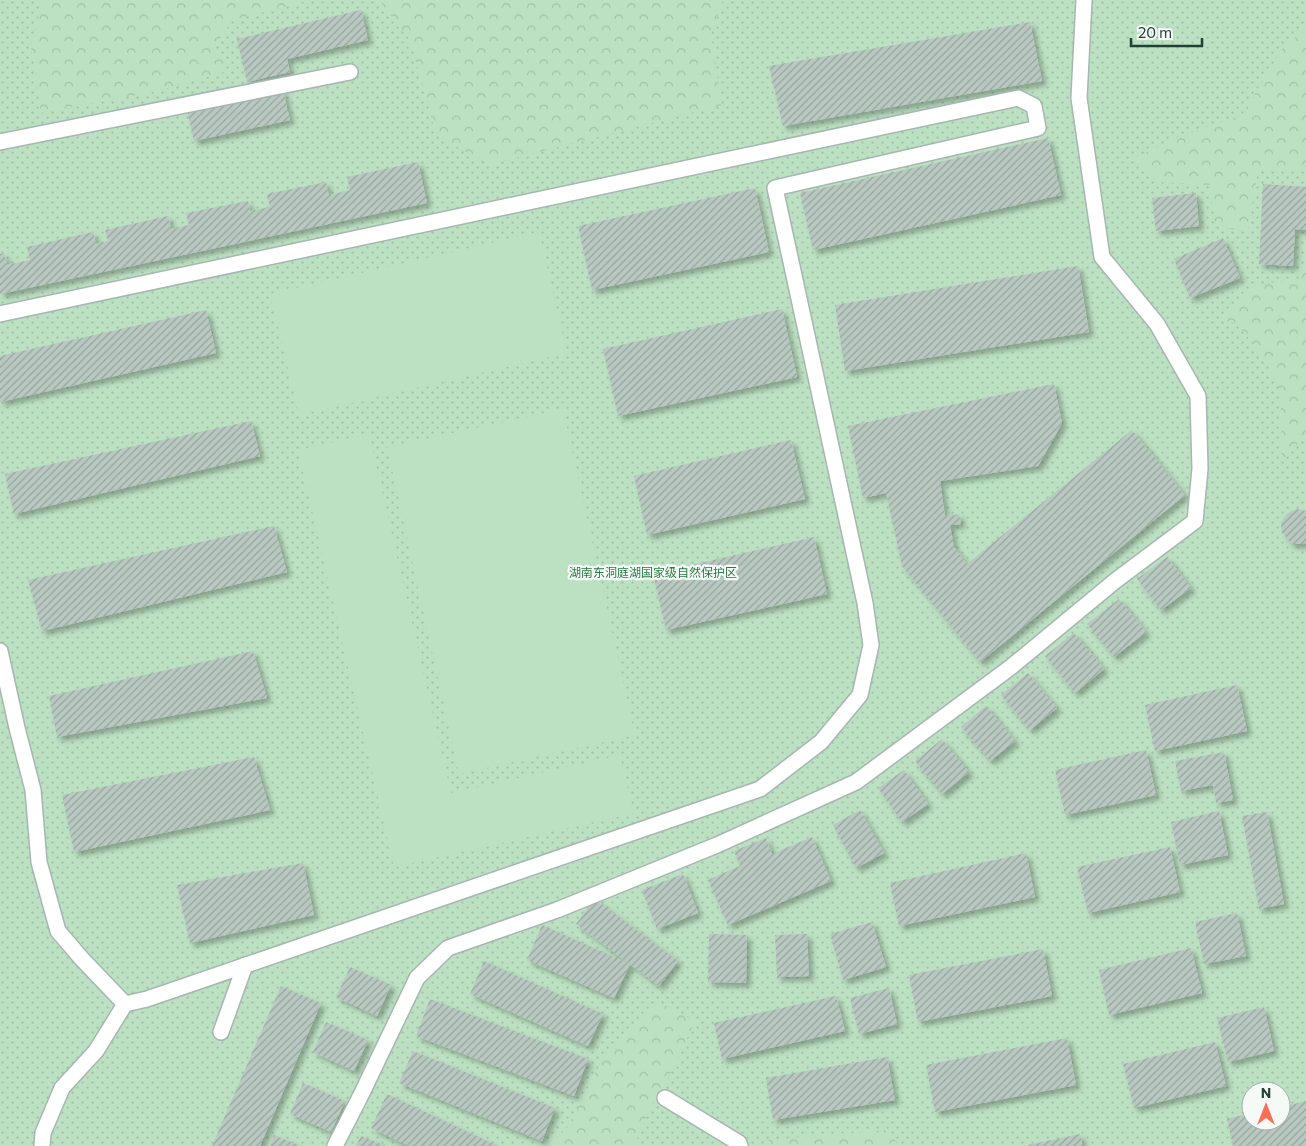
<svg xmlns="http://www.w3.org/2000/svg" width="1306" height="1146" viewBox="0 0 1306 1146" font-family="Commissioner,'Noto Sans SC',sans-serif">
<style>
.grass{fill:url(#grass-dots);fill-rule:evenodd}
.forest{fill:url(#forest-crowns)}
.garden{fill:#bce0c2}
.building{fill:url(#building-hatch);filter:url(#shadow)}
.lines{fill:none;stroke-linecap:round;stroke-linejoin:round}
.minor-casing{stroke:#a6b7b0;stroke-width:18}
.minor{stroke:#fff;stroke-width:15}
.labels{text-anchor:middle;stroke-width:4.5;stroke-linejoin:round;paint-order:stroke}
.park-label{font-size:12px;fill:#2a7b41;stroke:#f5faf7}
</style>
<defs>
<pattern id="grass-dots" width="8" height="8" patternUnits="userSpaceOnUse" patternTransform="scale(1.25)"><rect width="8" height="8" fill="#bce0c2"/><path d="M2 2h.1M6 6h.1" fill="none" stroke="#a1c1a7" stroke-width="1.8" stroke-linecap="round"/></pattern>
<pattern id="forest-crowns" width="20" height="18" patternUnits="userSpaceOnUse" patternTransform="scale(1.25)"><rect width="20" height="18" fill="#bce0c2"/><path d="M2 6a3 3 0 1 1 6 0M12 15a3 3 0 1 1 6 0" fill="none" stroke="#a1c1a7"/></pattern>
<pattern id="building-hatch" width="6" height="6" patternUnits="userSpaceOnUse" patternTransform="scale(1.25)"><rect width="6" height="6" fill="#b9c9c1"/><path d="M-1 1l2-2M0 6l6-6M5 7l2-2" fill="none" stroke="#96a59e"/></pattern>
<filter id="shadow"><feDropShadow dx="4.5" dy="4.5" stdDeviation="2.5" flood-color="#0004"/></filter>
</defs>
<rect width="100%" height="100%" fill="#e4eee9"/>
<path class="grass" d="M 0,0 L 1306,0 L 1306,1146 L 0,1146 ZM 1251,1091 L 1281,1091 L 1281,1121 L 1251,1121 Z"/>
<g class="forest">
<polygon points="42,0 311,0 233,20 215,46 228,71 153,92 41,113 31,46"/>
<polygon points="379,0 723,0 711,34 722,105 489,165 436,135 410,40"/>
<polygon points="1306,29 1306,172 1258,170 1248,232 1215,226 1210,185 1158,182 1135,158 1176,138 1242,115 1284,46"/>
<polygon points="1306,262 1306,435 1282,460 1280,390 1264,357 1237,324 1223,320 1253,284 1298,281"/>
<polygon points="656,1001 695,1021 674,1067 649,1110 635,1144 631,1146 545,1146 566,1130 607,1051"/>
<polygon points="885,1130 898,1143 887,1146 768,1146 768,1140"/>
</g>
<g class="garden">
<polygon points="539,232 567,353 299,415 270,294"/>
<polygon points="563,409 635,735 459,774 387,447"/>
<polygon points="369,434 451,793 620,755 634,813 394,867 298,450"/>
</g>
<g class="building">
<polygon points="361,10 368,40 287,59 290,72 247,82 237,39"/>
<polygon points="1030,22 1042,81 783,126 769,66"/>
<polygon points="283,90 290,120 194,141 187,110"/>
<polygon points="1048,138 1061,195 813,250 800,193"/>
<polygon points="418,162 427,203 0,294 0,254 4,253 7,265 30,260 27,247 93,232 96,244 108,241 105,230 168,216 171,229 189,225 186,213 248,201 250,211 270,207 267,194 326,182 329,195 350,190 347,177"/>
<polygon points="1263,184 1306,187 1306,230 1295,229 1293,266 1259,264"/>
<polygon points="755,188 769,252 592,290 578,226"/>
<polygon points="1196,193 1199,226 1156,231 1152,198"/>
<polygon points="1223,238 1240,278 1190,298 1174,259"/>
<polygon points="1078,266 1089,332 845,371 835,305"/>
<polygon points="782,309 797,377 618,416 603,349"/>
<polygon points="206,310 216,353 0,402 0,356"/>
<polygon points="1054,384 1062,423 1038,466 940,481 945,516 959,514 961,524 950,525 954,547 967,564 1132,430 1185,495 980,662 902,566 886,493 863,498 848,426"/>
<polygon points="251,421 260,456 14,514 5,474"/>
<polygon points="791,440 805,499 647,535 634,476"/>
<polygon points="1297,509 1306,511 1306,543 1299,544 1293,544 1288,540 1282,531 1281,525 1283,519 1287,514 1291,511"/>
<polygon points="274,526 287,572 42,631 28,580"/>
<polygon points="814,537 827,594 666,630 653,574"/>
<polygon points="1167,557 1191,588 1161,610 1137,579"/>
<polygon points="1119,599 1146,632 1114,657 1087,624"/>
<polygon points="1074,633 1104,669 1075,693 1045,656"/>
<polygon points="253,651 267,698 57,737 49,696"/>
<polygon points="1028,673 1057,708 1030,730 1001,695"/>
<polygon points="1237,685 1247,731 1155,751 1145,705"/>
<polygon points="986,706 1015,741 990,761 961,727"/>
<polygon points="942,739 969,772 942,794 915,761"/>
<polygon points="1146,750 1156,795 1065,815 1055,770"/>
<polygon points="1224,752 1233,800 1216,803 1213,785 1181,791 1175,761"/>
<polygon points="254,757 270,810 74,852 62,795"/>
<polygon points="904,770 928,804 902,822 878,788"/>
<polygon points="860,810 884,853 856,868 833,825"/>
<polygon points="1219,811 1228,855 1180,865 1171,822"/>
<polygon points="1267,812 1284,904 1259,909 1242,816"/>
<polygon points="812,837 831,881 728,925 708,880 740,866 734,851 766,838 772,854"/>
<polygon points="1170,847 1180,892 1088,913 1077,867"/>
<polygon points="1026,853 1035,897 899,926 890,883"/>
<polygon points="303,863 314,915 190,943 177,885"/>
<polygon points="683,874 698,913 657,929 642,890"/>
<polygon points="595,899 678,961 659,986 576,924"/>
<polygon points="1237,913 1246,956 1204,964 1195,922"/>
<polygon points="872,922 886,967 843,980 830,934"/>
<polygon points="542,925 630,964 614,998 527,960"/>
<polygon points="709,934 747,935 746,983 708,982"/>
<polygon points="807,934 809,976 777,977 775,935"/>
<polygon points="1191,948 1202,993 1109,1015 1099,970"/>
<polygon points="1043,949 1052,996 918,1022 909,975"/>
<polygon points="484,961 603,1014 588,1046 470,994"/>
<polygon points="350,967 391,985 377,1016 336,997"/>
<polygon points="281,986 321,1003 260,1146 212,1146"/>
<polygon points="889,988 897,1024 859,1034 850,998"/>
<polygon points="836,996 845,1031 722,1059 714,1023"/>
<polygon points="430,999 588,1059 574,1096 416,1036"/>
<polygon points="1264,1007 1274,1051 1228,1062 1217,1018"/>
<polygon points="326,1022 368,1040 354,1071 313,1052"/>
<polygon points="1067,1038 1076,1085 935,1112 926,1065"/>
<polygon points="1215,1042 1226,1086 1134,1108 1123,1064"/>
<polygon points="413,1051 555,1108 542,1141 399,1083"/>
<polygon points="887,1057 895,1100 773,1120 766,1078"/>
<polygon points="303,1083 345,1101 331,1132 290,1114"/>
<polygon points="387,1094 498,1146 409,1146 371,1128"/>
<polygon points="1306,1101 1306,1146 1233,1146 1227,1119 1251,1113 1251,1121 1281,1121 1281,1107"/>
<polygon points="1080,1134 1083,1146 1028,1146 1028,1145"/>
<polygon points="274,1135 301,1146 270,1146"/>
<polygon points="361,1136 386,1146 356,1146"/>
</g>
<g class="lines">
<defs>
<g id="minor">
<polyline points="0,142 350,72"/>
<polyline points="0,314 1018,98 1034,106 1038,128 775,188 865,603 871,645 860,695 821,742 760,789 147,999 125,1004 96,1051 62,1088 43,1133 42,1146"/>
<polyline points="0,651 17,728 33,790 39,862 58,931 82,959 125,1004"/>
<polyline points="221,1032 245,965"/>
<polyline points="665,1098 739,1143 740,1146"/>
<polyline points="335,1146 361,1095 417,978 448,948 557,910 717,845 856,782 1011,667 1115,581 1195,521 1200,469 1198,396 1157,324 1102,257 1079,98 1084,0"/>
</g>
</defs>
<use href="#minor" class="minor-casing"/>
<use href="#minor" class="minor"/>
</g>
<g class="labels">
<g class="park-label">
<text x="653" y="577">湖南东洞庭湖国家级自然保护区</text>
</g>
</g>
<g transform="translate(1266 1106)"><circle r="24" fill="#f5faf7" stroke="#a1b0aa"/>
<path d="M0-4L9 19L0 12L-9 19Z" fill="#f97057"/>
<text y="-8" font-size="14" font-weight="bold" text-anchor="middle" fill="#224136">N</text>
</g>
<path d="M1131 38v8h71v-8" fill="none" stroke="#224136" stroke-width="2.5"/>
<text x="1138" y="38" font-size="15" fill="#224136" stroke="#f5faf7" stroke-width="4" paint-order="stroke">20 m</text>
</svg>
